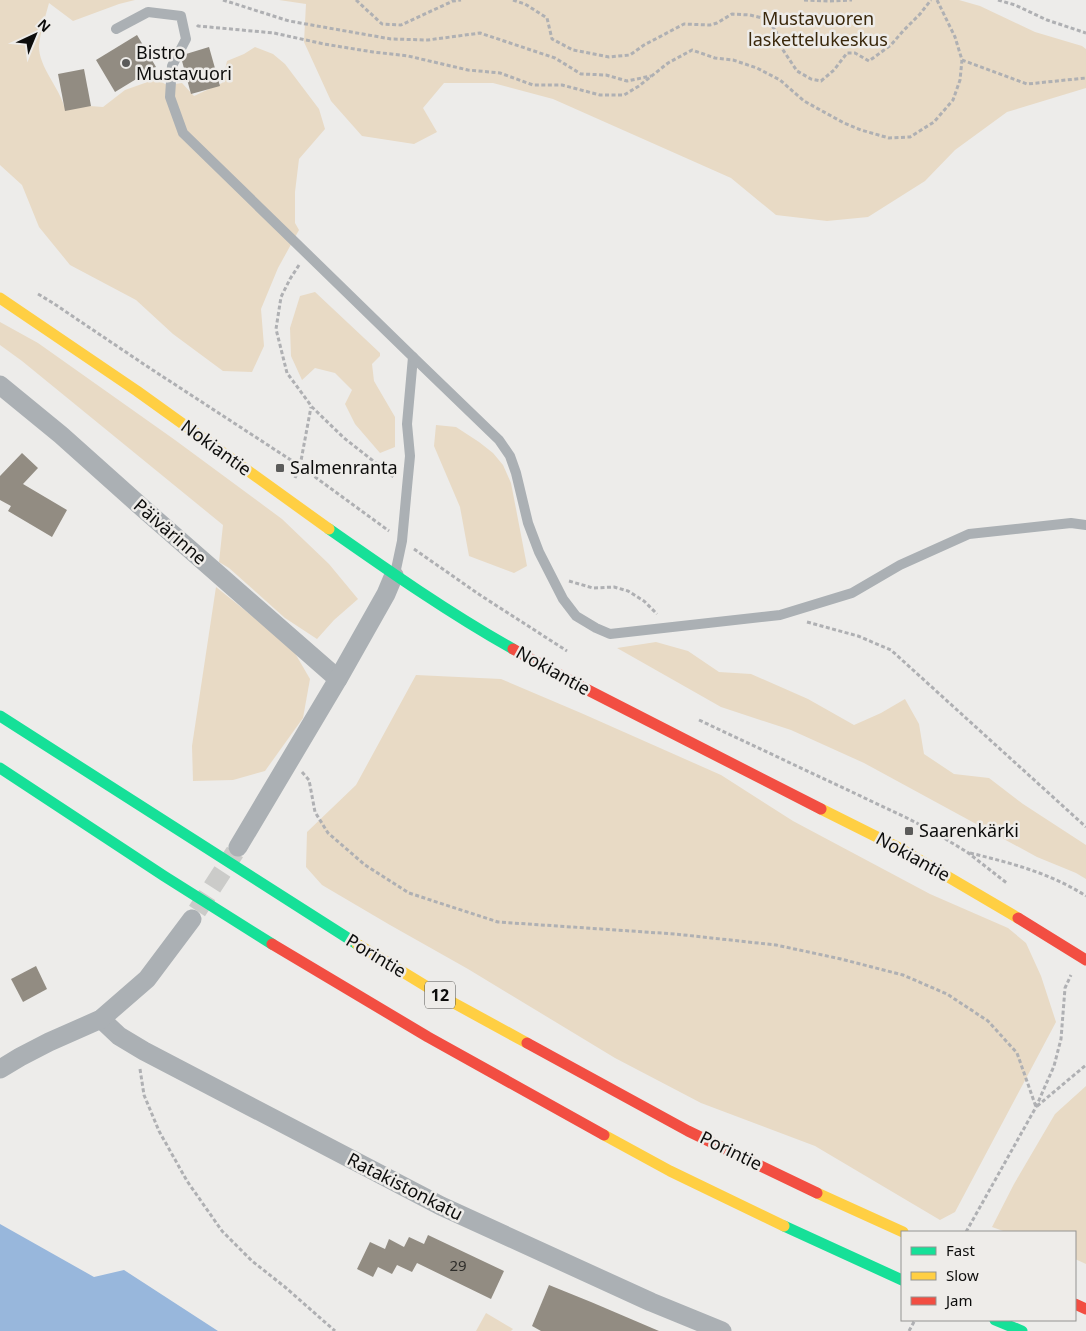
<svg xmlns="http://www.w3.org/2000/svg" width="1086" height="1331" viewBox="0 0 1086 1331" font-family="'Noto Sans',sans-serif">
<style>
.green{fill:#e8dac5}
.water{fill:#98b7dc}
.building{fill:#928c82}
.lines{fill:none;stroke-linecap:round;stroke-linejoin:round}
.street-tunnel{stroke:#cbcbc9;stroke-width:19;stroke-dasharray:19 9;stroke-linecap:butt}
.path{stroke:#afb0b3;stroke-width:3;stroke-dasharray:4 2.5;stroke-linecap:butt}
.lane{stroke:#abb0b4;stroke-width:10}
.street{stroke:#abb0b4;stroke-width:19}
.fast{stroke:#16e098;stroke-width:11}
.slow{stroke:#ffcf43;stroke-width:11}
.jam{stroke:#f24e42;stroke-width:11}
.poi-dot{fill:#5b5b5a;stroke:#eeece9;stroke-width:2}
.labels{text-anchor:middle;stroke-width:5;stroke-linejoin:round;paint-order:stroke}
.number-label{font-size:15px;fill:#2e2d2a}
.shield{fill:#eeece9;stroke:#50504e;stroke-width:1}
.shield-label{font-size:16px;font-weight:bold;fill:#0d0d0c}
.park-label{font-size:18px;fill:#3a280c;stroke:#eeece9}
.poi-label{font-size:18px;fill:#0d0d0c;stroke:#eeece9;text-anchor:start}
.street-label{font-size:18px;fill:#0d0d0c;stroke:#eeece9}
</style>
<rect width="100%" height="100%" fill="#edecea"/>
<g class="green">
<path d="M 0,0 L 135,0 L 119,4 L 73,21 L 49,3 C 46,14 40,34 39,45 C 38,66 59,87 64,106 L 76,105 L 103,107 L 125,90 L 156,79 L 167,85 L 182,83 L 194,96 L 222,83 L 227,61 L 244,54 L 255,47 L 273,54 L 285,64 L 319,109 L 325,129 L 299,159 L 295,192 L 295,223 L 299,230 L 278,268 L 261,309 L 264,346 L 252,372 L 223,371 L 173,334 L 136,300 L 70,265 L 39,227 L 22,185 L 0,165 Z"/>
<polygon points="279,0 959,0 980,6 1035,32 1082,46 1086,49 1086,88 1007,112 955,150 925,181 868,217 827,221 776,215 731,178 553,99 493,83 444,83 423,108 437,132 414,144 362,136 331,101 304,42 306,4"/>
<polygon points="315,292 380,353 380,356 372,364 374,381 395,417 395,447 380,453 355,424 345,404 352,390 335,373 315,368 302,380 291,356 290,328 300,296"/>
<polygon points="0,322 38,343 175,440 282,519 329,564 358,599 334,620 317,639 285,618 229,568 219,562 223,525 22,361 0,345"/>
<polygon points="436,425 456,427 479,442 493,453 503,465 511,483 527,566 514,573 469,556 460,507 434,446"/>
<polygon points="216,587 292,648 310,679 303,718 265,771 233,780 193,781 192,746"/>
<polygon points="656,642 688,651 719,672 751,674 808,699 854,725 881,713 905,699 919,724 924,754 954,774 989,778 1023,804 1086,845 1086,879 1076,873 1037,857 864,763 791,730 721,707 617,648"/>
<polygon points="416,675 501,679 581,713 721,775 793,821 930,894 1008,928 1026,943 1041,976 1056,1022 955,1212 940,1220 815,1146 701,1103 615,1058 468,969 390,925 322,885 306,867 307,832 356,785"/>
<polygon points="1086,1086 1086,1264 1075,1259 1075,1232 1006,1232 992,1227 1014,1184 1055,1114"/>
<polygon points="486,1313 513,1329 511,1331 476,1331"/>
</g>
<polygon class="water" points="0,1224 94,1277 124,1270 218,1331 0,1331"/>
<g class="building">
<polygon points="137,35 156,67 115,92 96,60"/>
<polygon points="209,47 220,86 191,94 182,61 186,54"/>
<polygon points="84,69 91,106 65,111 58,74"/>
<polygon points="22,453 38,468 23,484 67,510 52,537 8,511 11,506 0,500 0,476"/>
<polygon points="36,966 47,989 23,1002 11,979"/>
<polygon points="428,1235 504,1271 491,1299 417,1263 412,1272 397,1265 392,1274 378,1267 373,1277 357,1269 370,1242 385,1249 389,1239 404,1247 409,1237 424,1244"/>
<polygon points="549,1285 591,1302 659,1331 541,1331 532,1326"/>
</g>
<g class="lines">
<polyline class="street-tunnel" points="197,911 235,852"/>
<g class="path">
<polyline points="223,0 289,21 391,39 428,40 480,33 555,58 581,74 606,75 627,81 651,76"/>
<polyline points="356,0 382,24 401,25 453,1 461,0"/>
<polyline points="513,0 525,4 547,18 552,39 573,50 609,57 630,55 644,45 684,24 710,25 717,23 732,14 750,15 766,19 776,31 781,47 797,71 811,79 821,81 834,70 847,53 855,53 869,61 891,45 903,31 920,14 931,0"/>
<polyline points="804,0 829,1 852,0"/>
<polyline points="937,0 955,37 962,60 1027,84 1086,78"/>
<polyline points="998,0 1015,5 1047,20 1086,33"/>
<polyline points="197,25 198,26 274,33 324,44 373,52 408,56 468,70 500,73 533,85 562,85 600,95 624,95 639,86 668,63 692,50 715,58 733,60 757,68 780,80 804,101 844,123 861,130 889,138 910,137 934,122 953,100 960,80 962,60"/>
<polyline points="299,265 290,279 281,297 276,329 287,373 312,407 344,438 395,478"/>
<polyline points="38,294 53,303 145,365 300,466 389,531"/>
<polyline points="295,478 300,466 311,407"/>
<polyline points="414,549 480,595 567,651"/>
<polyline points="569,581 593,588 614,587 628,591 644,601 657,614"/>
<polyline points="807,622 858,636 891,650 1086,827"/>
<polyline points="699,720 905,817 934,832 967,852 1008,884"/>
<polyline points="302,772 309,780 315,812 328,833 365,865 409,893 498,922 675,934 776,945 841,959 903,975 947,994 988,1021 1017,1053 1036,1107 1086,1065"/>
<path d="M 970,853 C 1011,863 1050,873 1086,896"/>
<polyline points="140,1069 144,1095 159,1131 187,1181 222,1231 252,1261 285,1287 335,1331"/>
<polyline points="966,1232 1036,1107 1054,1066 1061,1039 1065,988 1071,975"/>
<polyline points="909,1331 915,1320"/>
</g>
<g class="lane">
<polyline points="116,29 148,12 181,16 186,39 172,66 170,97 183,133 413,357 407,424 410,456 407,487 402,541 395,574"/>
<polyline points="413,357 499,440 510,456 516,473 528,523 539,552 563,599 576,616 596,628 610,634 780,615 852,593 900,565 969,534 1071,523 1086,525"/>
</g>
<g class="street">
<polyline points="0,385 61,435 146,511 338,679"/>
<polyline points="238,847 338,679 386,594 394,575"/>
<polyline points="101,1019 119,1036 144,1051 441,1206 651,1302 722,1331"/>
<polyline points="0,1069 20,1057 49,1042 101,1019 147,979 192,919"/>
</g>
<g class="fast">
<path d="M 329,529 C 389,571 449,613 513,649"/>
<polyline points="0,716 357,944"/>
<polyline points="0,768 164,876 272,944"/>
<polyline points="784,1226 902,1280"/>
<polyline points="995,1320 1022,1331"/>
</g>
<g class="slow">
<polyline points="0,298 137,391 329,529"/>
<polyline points="821,809 899,848 1018,918"/>
<polyline points="357,944 452,1002 527,1043"/>
<polyline points="604,1135 670,1171 784,1226"/>
<polyline points="817,1193 903,1232"/>
</g>
<g class="jam">
<polyline points="513,649 582,687 821,809"/>
<polyline points="1018,918 1086,960"/>
<polyline points="272,944 428,1037 604,1135"/>
<polyline points="527,1043 688,1131 817,1193"/>
<polyline points="1075,1304 1086,1309"/>
</g>
</g>
<g class="poi-dot">
<circle cx="126" cy="63" r="5"/>
<rect x="275" y="463" width="10" height="10" rx="2.5"/>
<rect x="904" y="826" width="10" height="10" rx="2.5"/>
</g>
<g class="labels">
<g class="number-label">
<text x="458" y="1271">29</text>
</g>
<rect class="shield" x="425" y="981.5" width="30" height="27" rx="4"/>
<g class="shield-label">
<text x="440" y="1001">12</text>
</g>
<g class="park-label">
<text x="818" y="25">Mustavuoren<tspan x="818" dy="21">laskettelukeskus</tspan></text>
</g>
<g class="poi-label">
<text x="136" y="59">Bistro<tspan x="136" dy="21">Mustavuori</tspan></text>
<text x="290" y="474">Salmenranta</text>
<text x="919" y="837">Saarenkärki</text>
</g>
<g class="street-label">
<text transform="translate(216 448) rotate(36)" y="6">Nokiantie</text>
<text transform="translate(170 532) rotate(41)" y="6">Päivärinne</text>
<text transform="translate(553 671) rotate(29)" y="6">Nokiantie</text>
<text transform="translate(913 857) rotate(29)" y="6">Nokiantie</text>
<text transform="translate(376 956) rotate(31)" y="6">Porintie</text>
<text transform="translate(731 1151) rotate(26)" y="6">Porintie</text>
<text transform="translate(405 1187) rotate(27)" y="6">Ratakistonkatu</text>
</g>
</g>
<rect x="901" y="1231" width="175" height="90" fill="#eeece9" stroke="#949391"/>
<rect x="911" y="1247" width="25" height="8" fill="#16e098" stroke="#949391"/>
<text x="946" y="1256" font-size="15" fill="#0d0d0c">Fast</text>
<rect x="911" y="1272" width="25" height="8" fill="#ffcf43" stroke="#949391"/>
<text x="946" y="1281" font-size="15" fill="#0d0d0c">Slow</text>
<rect x="911" y="1297" width="25" height="8" fill="#f24e42" stroke="#949391"/>
<text x="946" y="1306" font-size="15" fill="#0d0d0c">Jam</text>
<g transform="translate(35 35) rotate(44)" stroke="#eeece9" stroke-width="4" paint-order="stroke">
<path d="M0-4L9 19L0 12L-9 19Z" fill="#0d0d0c"/>
<text y="-8" font-size="14" font-weight="bold" text-anchor="middle" fill="#0d0d0c">N</text>
</g>
</svg>
